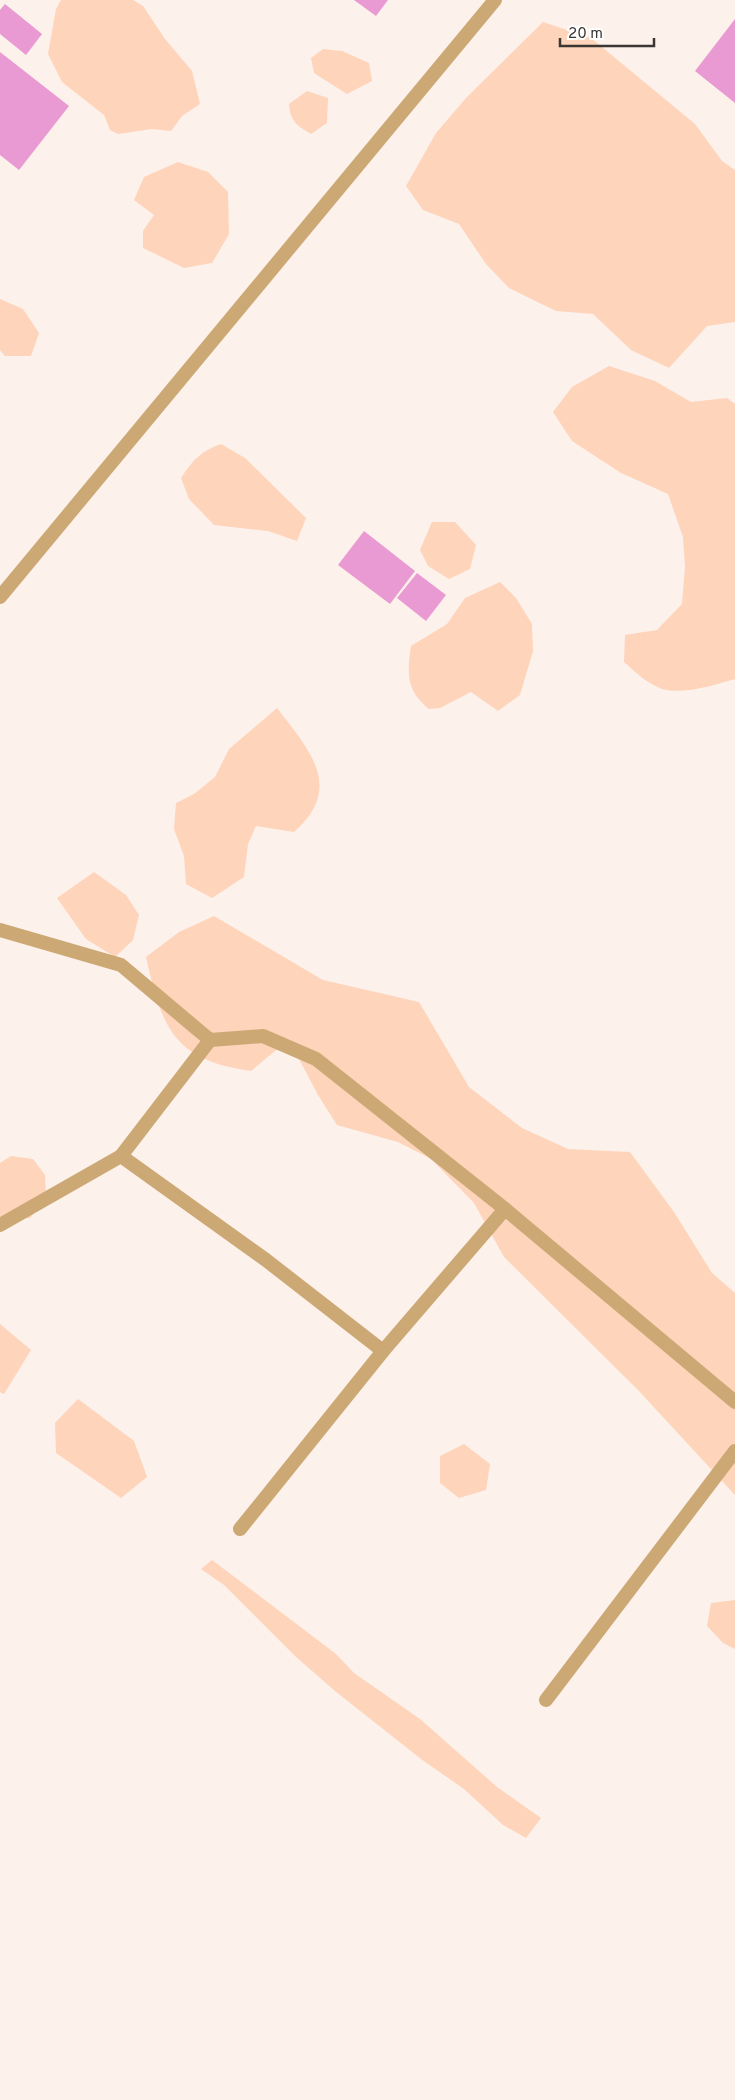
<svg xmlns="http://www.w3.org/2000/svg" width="735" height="2100" viewBox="0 0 735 2100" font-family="Overpass,sans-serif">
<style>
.green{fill:#fed4bb}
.building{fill:#e99ad2}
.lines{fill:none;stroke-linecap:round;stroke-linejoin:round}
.minor{stroke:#cca875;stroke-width:14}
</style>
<rect width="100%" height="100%" fill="#fdf1eb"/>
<g class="green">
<polygon points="61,0 133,0 143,6 165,39 192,71 200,104 182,116 171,131 152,129 118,134 110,130 104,115 62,82 48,54 56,9"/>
<polygon points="543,22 591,38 695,124 722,161 735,170 735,322 707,326 669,368 631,350 593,314 556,311 509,288 486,264 459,224 423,210 406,186 436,133 466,98"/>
<polygon points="323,49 342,51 369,63 372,81 347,94 314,73 311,58"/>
<path d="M 307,91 L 328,98 L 327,123 L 311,134 C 297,126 290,121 289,104 Z"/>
<polygon points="178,162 208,172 228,192 229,234 212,263 184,268 143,248 143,231 154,215 134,200 144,177"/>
<polygon points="0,299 23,309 39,333 31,356 5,356 0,350"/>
<path d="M 609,366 L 655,381 L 691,402 L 727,398 L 735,404 L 735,679 C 715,685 683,695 662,689 C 648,684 635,672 624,662 L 625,635 L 657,630 L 682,604 L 685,567 L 683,537 L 668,494 L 621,473 L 572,441 L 553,412 L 572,387 Z"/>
<path d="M 221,444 L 245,458 L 306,518 L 297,541 L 268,531 L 214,525 L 189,499 L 181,478 C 192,461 201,451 221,444 Z"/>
<polygon points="432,522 455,522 476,545 470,569 449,579 428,566 420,550"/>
<path d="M 500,582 L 516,598 L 532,624 L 533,651 L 520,695 L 498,711 L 471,692 L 440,708 L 429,709 C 406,690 407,674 411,646 L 447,624 L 465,598 Z"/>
<path d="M 277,708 C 309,750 345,787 294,832 L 256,826 L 248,844 L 244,877 L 212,898 L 186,884 L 184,856 L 174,829 L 176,803 L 194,794 L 215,777 L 229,749 Z"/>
<polygon points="94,872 126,895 139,915 133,940 115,957 86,939 57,898"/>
<path d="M 214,916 L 323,980 L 419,1002 L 469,1087 L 522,1128 L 568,1149 L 630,1152 L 674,1212 L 712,1273 L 735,1293 L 735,1495 L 638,1390 L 504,1257 L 474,1203 L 431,1159 L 398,1142 L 337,1125 L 318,1095 L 299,1059 L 282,1045 L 251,1071 C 173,1060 162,1028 146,957 L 179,932 Z"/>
<polygon points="11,1156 33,1159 45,1175 46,1198 30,1218 2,1220 0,1216 0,1163"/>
<polygon points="0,1324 31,1350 4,1394 0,1392"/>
<polygon points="78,1399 134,1441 147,1477 121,1498 56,1453 55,1423"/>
<polygon points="464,1444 490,1464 486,1490 459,1498 440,1483 440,1456"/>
<polygon points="212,1560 336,1654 354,1673 420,1719 497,1787 541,1818 526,1838 503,1825 464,1789 421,1759 335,1691 296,1657 224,1585 201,1569"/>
<polygon points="735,1600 735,1649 723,1643 707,1626 711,1603"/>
</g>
<g class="building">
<polygon points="354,0 388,0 376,16"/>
<polygon points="5,4 42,34 26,55 0,34 0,10"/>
<polygon points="735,19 735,103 695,71"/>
<polygon points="0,52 69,106 19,170 0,155"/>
<polygon points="364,531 415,571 390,604 338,565"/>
<polygon points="417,573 446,595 426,621 397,598"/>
</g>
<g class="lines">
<g class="minor">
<polyline points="0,597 495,0"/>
<polyline points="0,930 121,965 210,1040 263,1036 316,1059 505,1209 735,1402"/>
<polyline points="121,1156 266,1260 383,1351"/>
<polyline points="0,1225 121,1156 210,1040"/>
<polyline points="240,1529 383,1351 505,1209"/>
<polyline points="546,1700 735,1451"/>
</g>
</g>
<path d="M560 38v8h94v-8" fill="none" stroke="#3b3633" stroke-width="2.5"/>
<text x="568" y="38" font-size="15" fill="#3b3633" stroke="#ffffff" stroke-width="4" paint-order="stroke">20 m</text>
</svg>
